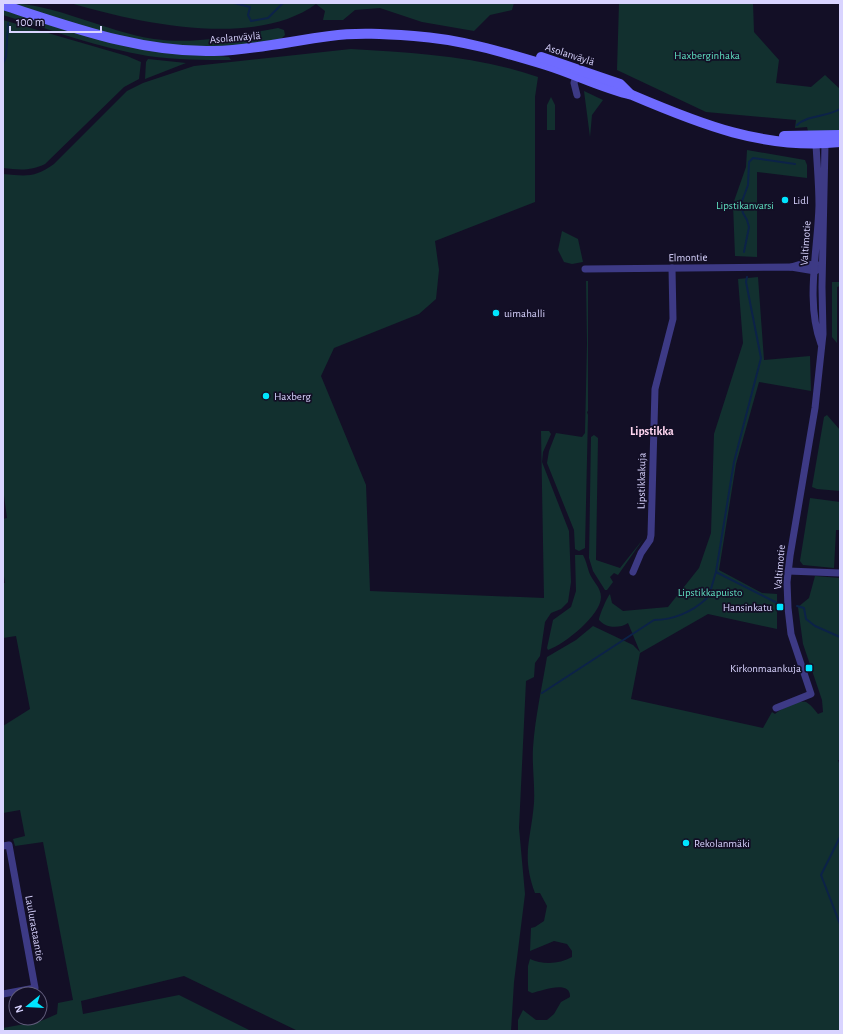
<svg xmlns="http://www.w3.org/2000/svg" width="843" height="1034" viewBox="0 0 843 1034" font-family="'Alegreya Sans',sans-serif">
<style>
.green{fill:#12302f}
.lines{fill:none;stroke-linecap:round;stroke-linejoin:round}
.stream{stroke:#0c2248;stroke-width:2}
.street{stroke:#3d3a85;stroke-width:7}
.secondary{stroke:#6f6bff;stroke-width:10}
.poi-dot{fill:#00e5ff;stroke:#130f26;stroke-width:1.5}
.labels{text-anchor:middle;stroke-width:3.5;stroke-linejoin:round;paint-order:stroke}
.street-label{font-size:11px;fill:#d9d4ff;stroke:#130f26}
.park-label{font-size:11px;fill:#5fe0c0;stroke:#130f26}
.poi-label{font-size:11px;fill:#d9d4ff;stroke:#130f26;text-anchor:start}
.neighbourhood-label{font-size:12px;font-weight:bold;fill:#ffd6f0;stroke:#130f26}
</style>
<rect width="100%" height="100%" fill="#130f26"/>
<g class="green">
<path d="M 7,3 C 54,3 106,32 154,39 C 196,45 238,35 278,28 L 284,30 L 285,35 L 281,39 L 228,47 L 170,46 L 108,34 Z"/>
<path d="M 70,3 L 514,3 L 512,10 L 490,15 L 474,31 L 422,22 L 380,8 L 355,10 L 343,20 L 323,20 L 325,11 L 316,4 C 254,49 139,23 70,3 Z"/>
<polygon points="619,3 753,3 754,32 779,60 776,83 811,87 825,75 840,89 840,131 809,135 807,127 795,128 796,120 706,112 617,70"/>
<path d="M 3,10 L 117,44 L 229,57 L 231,60 C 203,60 176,60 148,56 C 99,48 51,30 3,15 Z"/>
<path d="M 3,20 L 127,56 L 141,62 L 139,79 L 124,87 L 45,164 C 31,171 19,170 3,168 Z"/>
<path d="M 351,49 C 415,53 478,56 538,77 L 535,97 L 535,202 L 435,241 L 439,270 L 436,299 L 419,314 L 334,348 L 321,376 L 366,485 L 370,591 L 544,598 L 541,431 L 549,431 L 551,434 L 543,452 L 542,462 L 569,531 L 571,582 L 568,602 L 561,609 L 551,613 L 545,622 L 540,656 L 535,663 L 534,677 L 526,681 L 519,828 L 525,894 L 514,982 L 511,1031 L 298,1031 L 184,976 L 81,1001 L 83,1014 L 179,995 L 251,1031 L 3,1031 L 3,1028 L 41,1021 L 57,1014 L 58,1003 L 73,1000 L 43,842 L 15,846 L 13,839 L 25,836 L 20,810 L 3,813 L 3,726 L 30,709 L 16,636 L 3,638 L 3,583 L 5,583 L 3,570 L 3,519 L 7,518 L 3,488 L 3,174 C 26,176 35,178 54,164 L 127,91 L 143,83 L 194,66 Z"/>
<polygon points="148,59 186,63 145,79 146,62"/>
<polygon points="584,91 603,100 592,115 590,137"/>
<polygon points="551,97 555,105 555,130 547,130 547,105"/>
<polygon points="747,150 805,160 807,165 807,178 757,172 757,257 735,256 733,204 746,167"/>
<polygon points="562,231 578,239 583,262 572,264 564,262 558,250"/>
<path d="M 758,277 L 764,360 L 810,356 L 811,391 L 759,382 L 736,464 L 719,570 L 762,593 L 777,594 L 777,629 L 708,614 L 640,653 L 631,699 L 763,728 L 772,712 L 775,714 C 780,709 798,700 806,702 C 810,704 815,710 818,714 L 823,712 L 822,700 L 803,644 L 798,607 L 809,598 L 815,576 L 840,578 L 840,760 L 838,760 L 840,766 L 840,1031 L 518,1031 L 518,1020 L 523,1010 L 536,1020 L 547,1020 L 554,1014 L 561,1002 L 570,997 C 571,979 541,991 532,993 L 528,991 L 528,966 L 530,959 C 543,965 560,964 572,957 L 572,951 L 567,944 L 554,941 L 530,951 L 531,928 L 535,927 L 544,921 L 547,906 L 540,893 L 535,893 C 521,855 531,840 534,803 C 535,785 532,766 533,748 C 535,718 542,687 547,657 L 576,640 L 593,626 L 633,645 L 640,652 L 628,623 C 619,629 606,628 599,620 C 599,616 607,597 610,594 L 612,603 L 623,611 L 668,607 L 699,568 L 711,533 L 714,434 L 743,343 L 738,279 Z"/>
<polygon points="586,281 588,281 588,411 587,412 588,415 585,548 579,551 575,549 574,530 547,463 549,451 556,433 582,437 585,433 587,343"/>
<polygon points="832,282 840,282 840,286 837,287 837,343 832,337"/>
<polygon points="827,415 840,430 840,491 817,489 812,487 824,417"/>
<polygon points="594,435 598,438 596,560 620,568 644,538 618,575 614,573 610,577 613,582 607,590 605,590 593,571 589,558 591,437"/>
<polygon points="810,498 840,502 840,530 836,530 834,568 803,565 800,561"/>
<path d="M 575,555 L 583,555 C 586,560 587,566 589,572 C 592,581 601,587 601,597 C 601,615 565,644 548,650 L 547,648 L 553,620 L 571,607 L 576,591 Z"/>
</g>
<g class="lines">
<g class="stream">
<polyline points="234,3 250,7 248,15 251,21 268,18 283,3"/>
<polyline points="3,63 6,57 8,23"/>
<path d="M 797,125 C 807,115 827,117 840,109"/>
<polyline points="744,252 749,227 747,220 743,213 741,204 748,185 749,162 753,158 795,164"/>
<polyline points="747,277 746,282 761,358 734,462 716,572 779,604"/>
<polyline points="797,606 804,608 806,619 815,626 840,637"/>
<path d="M 542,693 L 654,620 C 673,620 692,612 706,599 C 711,594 713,580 716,572"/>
<polyline points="840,837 821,875 840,924"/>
</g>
<g class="street">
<polyline points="577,95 574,83 577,72"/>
<polyline points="791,267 801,264 818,265"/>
<polyline points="585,269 791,267 815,271 819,269"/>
<polyline points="788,571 840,573"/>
<polyline points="633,572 641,553 650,540 651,535 655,389 673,319 672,268"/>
<path d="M 776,708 L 811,694 L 791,634 L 788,608 L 787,582 L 790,556 L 815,408 L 823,334 L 822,287 L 825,144 L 819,137 L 816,144 C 817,164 819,185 819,205 C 818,250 805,301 821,344"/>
<polyline points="3,846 9,845 35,988 3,994"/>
</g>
<g class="secondary">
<path d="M 3,5 C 71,27 141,53 214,51 C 253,50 291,41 330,36 C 357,32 386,34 414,36 C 459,39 503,52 546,65 C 575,74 602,88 632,95 C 700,124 764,150 840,142"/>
<polyline points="541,57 620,84 630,94"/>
<polyline points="784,136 840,135"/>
</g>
</g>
<g class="poi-dot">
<circle cx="785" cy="200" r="4"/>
<circle cx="496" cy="313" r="4"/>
<circle cx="266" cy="396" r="4"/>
<rect x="776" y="603" width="8" height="8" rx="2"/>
<rect x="805" y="664" width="8" height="8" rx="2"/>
<circle cx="686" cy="843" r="4"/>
</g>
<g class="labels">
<g class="street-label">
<text transform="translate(235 37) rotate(-5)" y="4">Asolanväylä</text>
<text transform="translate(570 54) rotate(18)" y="4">Asolanväylä</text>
<text transform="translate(805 243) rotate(-86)" y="4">Valtimotie</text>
<text transform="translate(688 257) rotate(-1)" y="4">Elmontie</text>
<text transform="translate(641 481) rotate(-89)" y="4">Lipstikkakuja</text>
<text transform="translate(779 567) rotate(-85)" y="4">Valtimotie</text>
<text transform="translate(35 928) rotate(80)" y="4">Laulurastaantie</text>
</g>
<g class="park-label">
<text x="707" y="59">Haxberginhaka</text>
<text x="745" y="209">Lipstikanvarsi</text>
<text x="710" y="596">Lipstikkapuisto</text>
</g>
<g class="poi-label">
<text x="793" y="204">Lidl</text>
<text x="504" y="317">uimahalli</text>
<text x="274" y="400">Haxberg</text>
<text x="772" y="611" text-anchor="end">Hansinkatu</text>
<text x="801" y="672" text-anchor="end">Kirkonmaankuja</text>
<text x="694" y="847">Rekolanmäki</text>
</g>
<g class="neighbourhood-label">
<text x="652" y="435">Lipstikka</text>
</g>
</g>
<rect width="843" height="1034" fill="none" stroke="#d9d4ff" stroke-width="8"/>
<g transform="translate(28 1006) rotate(252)"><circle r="19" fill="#130f26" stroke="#625e7d"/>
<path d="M0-3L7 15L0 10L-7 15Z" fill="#00e5ff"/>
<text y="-6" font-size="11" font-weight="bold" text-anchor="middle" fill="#d9d4ff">N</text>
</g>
<path d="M10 26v6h91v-6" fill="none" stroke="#d9d4ff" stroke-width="2"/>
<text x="16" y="26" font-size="12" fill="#d9d4ff" stroke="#130f26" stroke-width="3" paint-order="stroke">100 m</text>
</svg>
